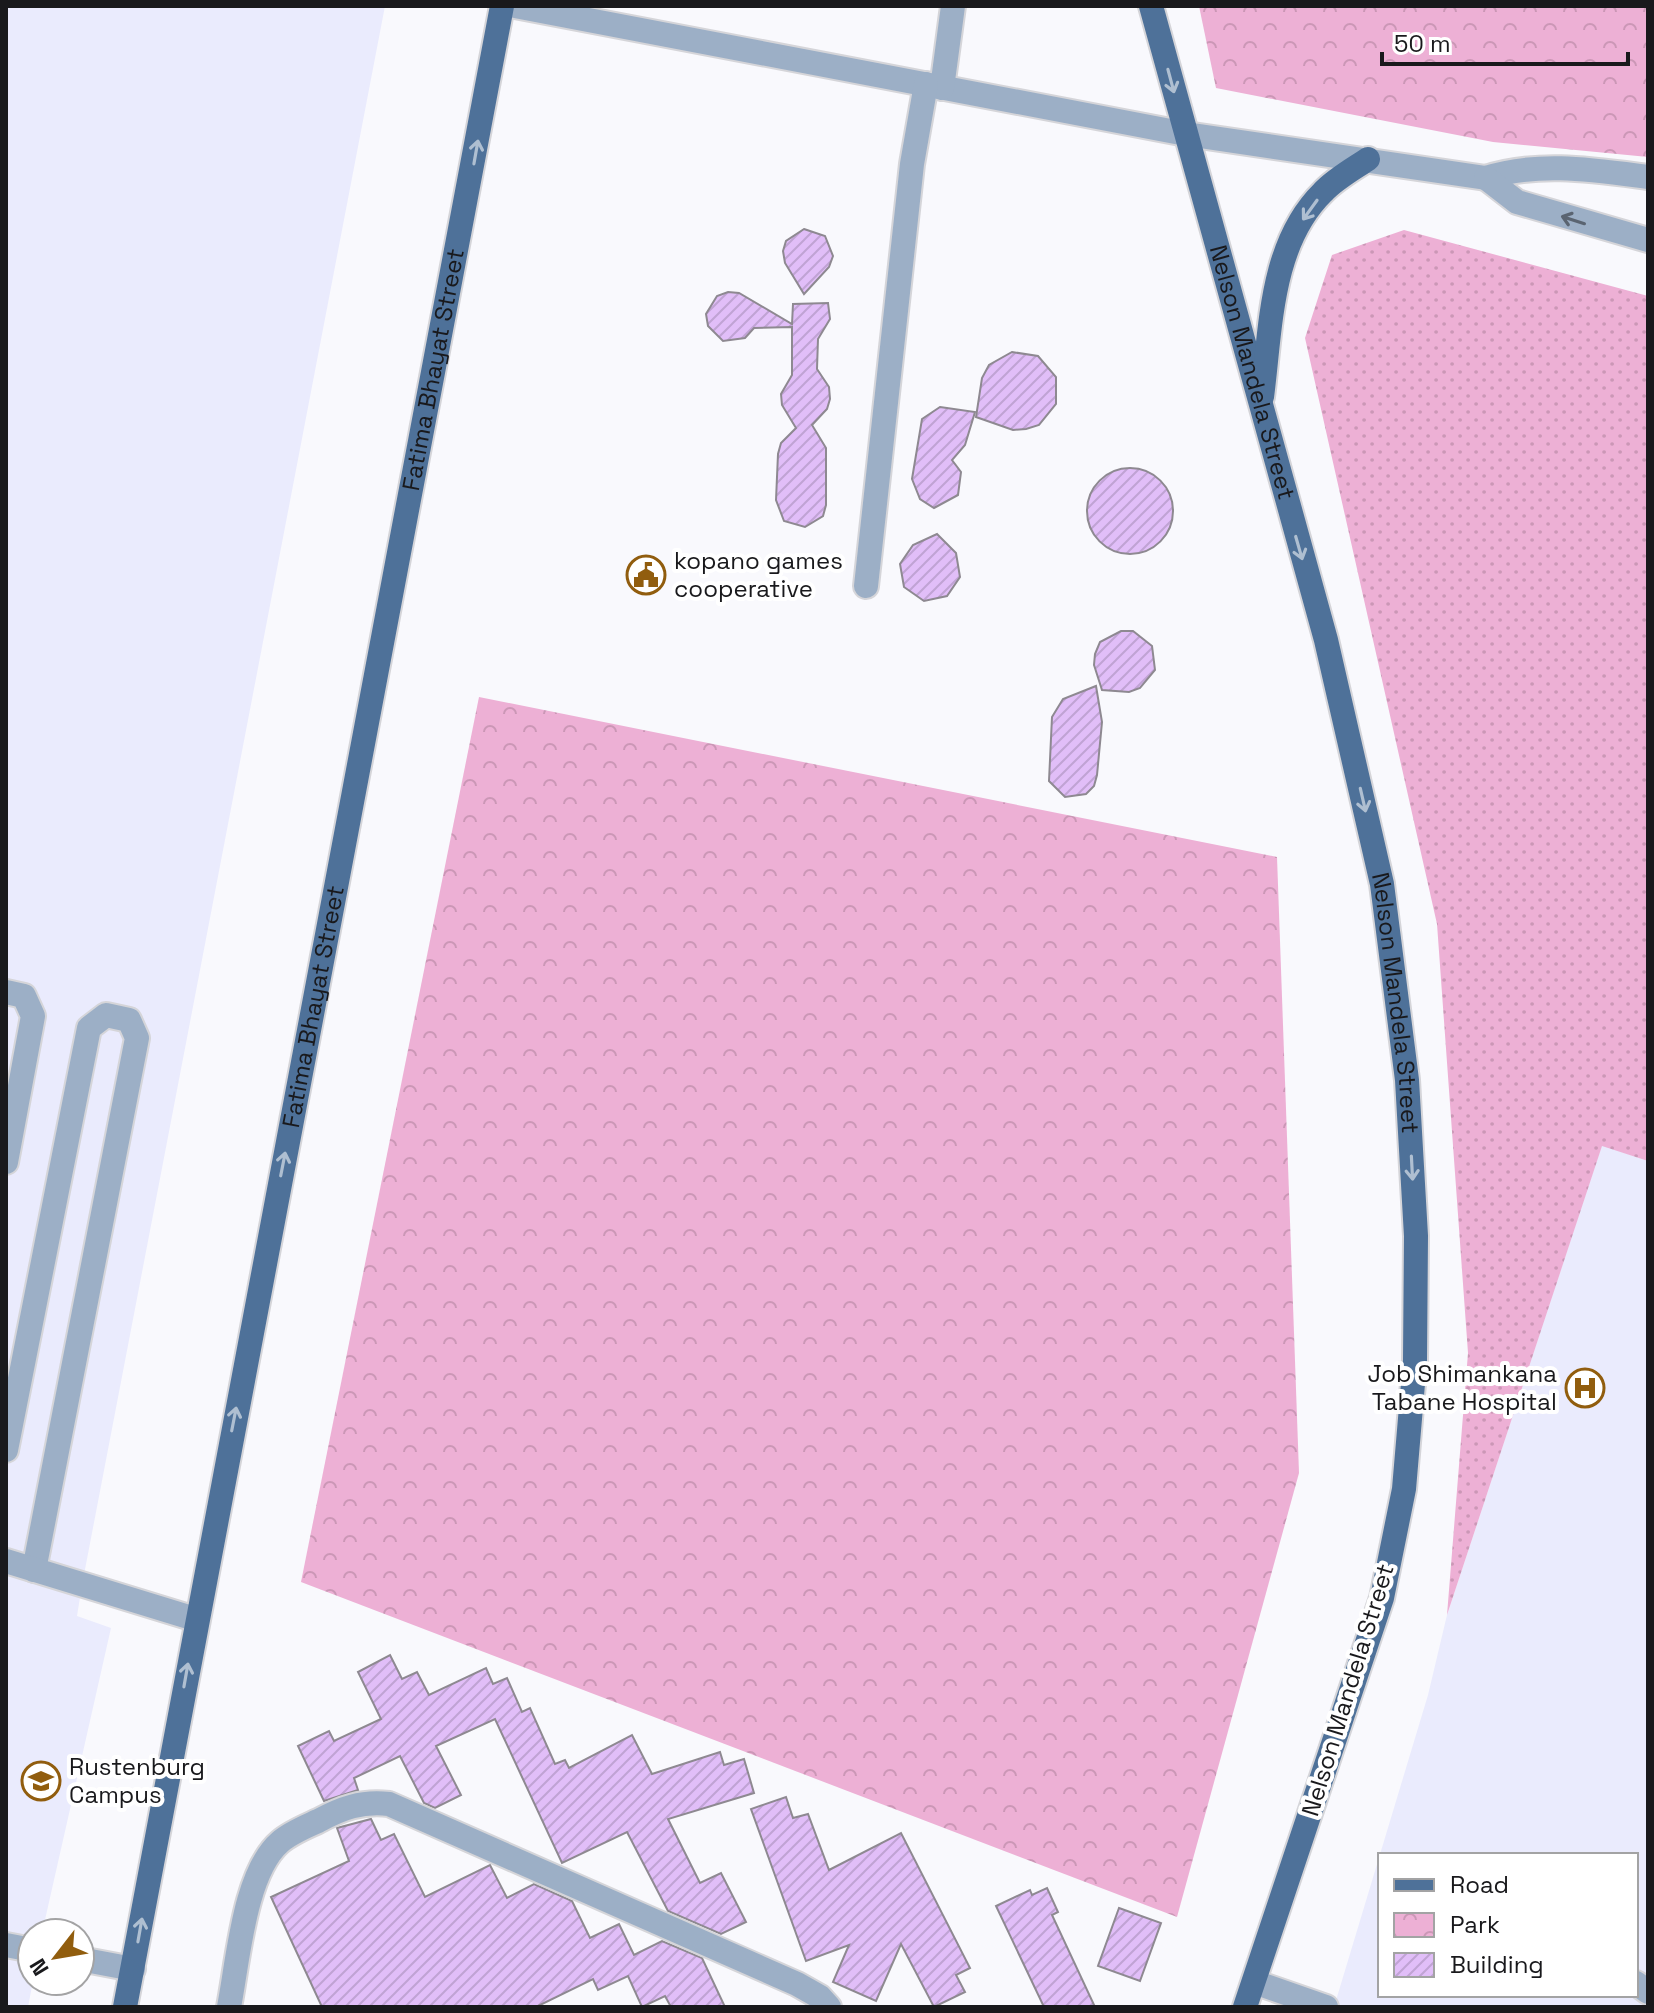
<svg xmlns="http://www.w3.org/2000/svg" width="1654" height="2013" viewBox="0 0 1654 2013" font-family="'Space Grotesk',sans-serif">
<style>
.built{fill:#eaebfd;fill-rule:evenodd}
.grass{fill:url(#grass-dots)}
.park{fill:url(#park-crowns)}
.building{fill:url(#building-hatch);stroke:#8e8991;stroke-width:2}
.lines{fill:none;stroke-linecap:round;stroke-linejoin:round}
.minor-casing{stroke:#d5d5d9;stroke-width:28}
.major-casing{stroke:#d5d5d9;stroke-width:28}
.minor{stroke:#9cafc6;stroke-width:24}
.major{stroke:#4e7199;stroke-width:24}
.oneway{stroke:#afbfd1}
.oneway2{stroke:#5a6471}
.labels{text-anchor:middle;stroke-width:8;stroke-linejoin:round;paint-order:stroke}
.street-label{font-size:24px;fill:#19191c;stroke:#fff}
.poi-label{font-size:24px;fill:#19191c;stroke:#fff;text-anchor:start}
</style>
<defs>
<pattern id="grass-dots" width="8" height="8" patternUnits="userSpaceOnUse" patternTransform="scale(2)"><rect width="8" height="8" fill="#edb0d5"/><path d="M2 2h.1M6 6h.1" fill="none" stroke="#cb97b6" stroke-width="1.8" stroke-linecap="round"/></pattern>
<pattern id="park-crowns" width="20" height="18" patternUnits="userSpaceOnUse" patternTransform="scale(2)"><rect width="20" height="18" fill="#edb0d5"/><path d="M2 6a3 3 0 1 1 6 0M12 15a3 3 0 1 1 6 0" fill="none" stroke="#cb97b6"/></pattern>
<pattern id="building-hatch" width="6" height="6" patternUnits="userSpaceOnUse" patternTransform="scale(2)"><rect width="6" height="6" fill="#e1bef8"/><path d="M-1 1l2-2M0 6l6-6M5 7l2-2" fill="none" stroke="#c0a3d4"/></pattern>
</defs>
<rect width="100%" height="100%" fill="#f9f9fd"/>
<g class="built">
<polygon points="6,6 385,6 82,1585 77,1616 111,1628 42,1933 32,1933 33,1981 28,2007 6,2007"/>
<path d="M 1602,1145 L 1648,1161 L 1648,2007 L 1334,2007 L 1428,1695 L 1447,1615 ZM 1380,1855 L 1636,1855 L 1636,1995 L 1380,1995 Z"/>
</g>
<polygon class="grass" points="1404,230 1648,296 1648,1161 1602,1146 1447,1615 1468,1353 1437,924 1305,338 1332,255"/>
<g class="park">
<polygon points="1199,6 1648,6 1648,157 1493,142 1216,88"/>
<polygon points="479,697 1277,857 1299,1473 1177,1917 301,1582"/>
</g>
<g class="building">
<polygon points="804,229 825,236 833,256 829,267 804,294 785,263 783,251 786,241"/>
<polygon points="728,292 739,293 792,324 793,304 828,303 830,319 818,339 817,369 829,387 830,399 827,409 812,425 826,448 826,505 823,516 805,527 784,521 776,500 778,454 781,443 796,428 782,405 781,394 792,375 792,327 754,328 745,338 723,341 708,326 706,314 717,296"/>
<polygon points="1012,352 1038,356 1056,377 1056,404 1039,425 1026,429 1013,430 976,417 982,378 989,365"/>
<polygon points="940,407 975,412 965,445 952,460 961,472 958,495 934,508 920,499 912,479 922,419"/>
<circle cx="1130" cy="511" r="43"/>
<polygon points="937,534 956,553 960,577 947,596 924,601 904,587 900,564 913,545"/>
<polygon points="1121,631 1133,631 1152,646 1155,670 1140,688 1129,692 1102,690 1094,665 1095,654 1100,642"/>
<polygon points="1096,686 1102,722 1097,775 1094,786 1086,794 1065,797 1049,781 1052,717 1063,699"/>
<polygon points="390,1655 402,1679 417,1672 429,1695 486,1668 493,1684 507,1678 522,1712 530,1708 555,1764 565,1760 569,1768 632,1735 652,1774 720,1752 724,1765 744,1759 754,1793 668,1819 700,1883 721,1873 746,1922 721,1934 668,1911 627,1832 562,1863 495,1719 436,1746 461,1795 435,1808 424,1803 400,1756 354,1778 358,1790 324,1801 298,1746 329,1731 334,1741 381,1719 358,1672"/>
<polygon points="786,1797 793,1818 808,1814 829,1870 901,1833 970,1968 956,1975 965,1992 934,2007 901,1944 876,2001 833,1982 849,1945 806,1961 751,1809"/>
<polygon points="371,1819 381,1840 394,1834 425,1897 490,1865 507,1898 534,1884 572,1901 590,1938 619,1924 634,1955 662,1941 702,1958 725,2007 671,2007 665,1996 642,2007 628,1976 598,1990 593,1979 536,2007 322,2007 271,1897 349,1861 337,1828"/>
<polygon points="1047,1888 1058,1912 1052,1915 1095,2007 1044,2007 996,1906 1030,1890 1032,1895"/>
<polygon points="1119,1908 1161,1923 1140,1981 1098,1966"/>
</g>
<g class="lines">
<defs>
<g id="minor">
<path d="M 515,6 L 1186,134 L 1486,178 C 1538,161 1594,170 1648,177"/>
<polyline points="942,88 953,6"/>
<polyline points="1486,178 1517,202 1648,240"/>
<polyline points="866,586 912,164 926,84"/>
<polyline points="6,992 24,996 33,1016 6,1162"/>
<polyline points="6,1450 89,1028 106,1015 129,1020 137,1038 34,1570"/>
<polyline points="6,1561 195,1619"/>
<polyline points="6,1945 32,1950"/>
<polyline points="80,1959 133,1969"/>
<polyline points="1254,1982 1326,2007"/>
<polyline points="1636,1983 1648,1992"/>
<path d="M 229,2007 C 238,1962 244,1873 280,1842 C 290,1833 305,1827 318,1821 C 342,1808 361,1801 389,1804 L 797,1984 L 820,1997 L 829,2007"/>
</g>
<g id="major">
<path id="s1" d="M 1151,6 L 1326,640 L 1382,884 L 1407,1080 L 1416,1236 L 1415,1360 L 1404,1489 L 1382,1598 L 1245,2007"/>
<path d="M 1262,397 C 1271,328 1270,244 1323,192 C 1335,179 1353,169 1368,159"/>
<path id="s2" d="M 125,2007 L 502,6"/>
</g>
</defs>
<use href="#minor" class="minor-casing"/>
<use href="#major" class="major-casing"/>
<use href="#minor" class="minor"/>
<use href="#major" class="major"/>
</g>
<defs><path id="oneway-shaft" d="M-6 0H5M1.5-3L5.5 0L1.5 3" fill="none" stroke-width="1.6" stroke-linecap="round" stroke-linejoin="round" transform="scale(2)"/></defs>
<g class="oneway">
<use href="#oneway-shaft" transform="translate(1171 81) rotate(75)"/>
<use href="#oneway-shaft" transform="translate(476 152) rotate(-80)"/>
<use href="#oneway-shaft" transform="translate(1310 210) rotate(126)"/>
<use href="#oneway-shaft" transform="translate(1299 548) rotate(74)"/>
<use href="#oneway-shaft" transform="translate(1363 800) rotate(77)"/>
<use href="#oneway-shaft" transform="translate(283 1164) rotate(-79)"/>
<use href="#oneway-shaft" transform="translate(1412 1168) rotate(87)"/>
<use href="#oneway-shaft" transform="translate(234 1419) rotate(-79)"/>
<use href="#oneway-shaft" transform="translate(186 1675) rotate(-80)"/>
<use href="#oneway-shaft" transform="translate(140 1930) rotate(-80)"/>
</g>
<use class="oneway2" href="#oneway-shaft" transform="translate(1573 220) rotate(-162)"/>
<defs>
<symbol id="civic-ring" viewBox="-11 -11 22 22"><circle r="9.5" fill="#fff" stroke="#915d0e" stroke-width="1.5"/><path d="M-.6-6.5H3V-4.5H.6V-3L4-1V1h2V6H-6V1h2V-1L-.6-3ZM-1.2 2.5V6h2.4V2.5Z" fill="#915d0e"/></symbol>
<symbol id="hospital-ring" viewBox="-11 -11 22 22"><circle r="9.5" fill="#fff" stroke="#915d0e" stroke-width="1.5"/><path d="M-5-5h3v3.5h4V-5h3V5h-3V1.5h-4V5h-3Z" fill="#915d0e"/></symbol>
<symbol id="university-ring" viewBox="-11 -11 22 22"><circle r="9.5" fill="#fff" stroke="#915d0e" stroke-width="1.5"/><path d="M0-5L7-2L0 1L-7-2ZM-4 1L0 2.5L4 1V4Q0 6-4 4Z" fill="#915d0e"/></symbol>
</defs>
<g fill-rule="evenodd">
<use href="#civic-ring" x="624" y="553" width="44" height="44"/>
<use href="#hospital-ring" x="1563" y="1366" width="44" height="44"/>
<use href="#university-ring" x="19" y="1759" width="44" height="44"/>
</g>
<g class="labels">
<g class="street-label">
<text dy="8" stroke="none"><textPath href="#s2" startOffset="1666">Fatima Bhayat Street</textPath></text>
<text dy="8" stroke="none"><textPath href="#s1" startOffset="380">Nelson Mandela Street</textPath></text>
<text dy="8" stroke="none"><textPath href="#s1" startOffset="1028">Nelson Mandela Street</textPath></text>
<text dy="8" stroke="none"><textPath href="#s2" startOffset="1018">Fatima Bhayat Street</textPath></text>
<text transform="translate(1348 1690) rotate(-73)" y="8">Nelson Mandela Street</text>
</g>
<g class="poi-label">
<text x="674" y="569">kopano games<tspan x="674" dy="28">cooperative</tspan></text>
<text x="1557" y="1382" text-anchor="end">Job Shimankana<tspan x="1557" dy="28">Tabane Hospital</tspan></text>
<text x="69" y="1775">Rustenburg<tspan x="69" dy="28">Campus</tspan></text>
</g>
</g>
<rect width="1654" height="2013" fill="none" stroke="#19191c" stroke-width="16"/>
<rect x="1378" y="1853" width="260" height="144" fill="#ffffff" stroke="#a3a3a4" stroke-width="2"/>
<rect x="1394" y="1879" width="40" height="12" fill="#4e7199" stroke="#a3a3a4" stroke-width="2"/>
<text x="1450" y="1893" font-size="24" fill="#19191c">Road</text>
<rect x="1394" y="1913" width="40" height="24" fill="url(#park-crowns)" stroke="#a3a3a4" stroke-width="2"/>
<text x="1450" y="1933" font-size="24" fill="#19191c">Park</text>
<rect x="1394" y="1953" width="40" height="24" fill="url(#building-hatch)" stroke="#a3a3a4" stroke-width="2"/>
<text x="1450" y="1973" font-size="24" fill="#19191c">Building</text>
<g transform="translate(56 1957) rotate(239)"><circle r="38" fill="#ffffff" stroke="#a3a3a4" stroke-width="2"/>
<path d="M0-6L14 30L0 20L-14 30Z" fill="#915d0e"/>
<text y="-12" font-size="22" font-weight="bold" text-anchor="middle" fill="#19191c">N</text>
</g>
<path d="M1382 52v12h246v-12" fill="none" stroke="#19191c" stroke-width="4"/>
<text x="1394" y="52" font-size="24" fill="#19191c" stroke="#ffffff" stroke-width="6" paint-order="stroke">50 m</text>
</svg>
